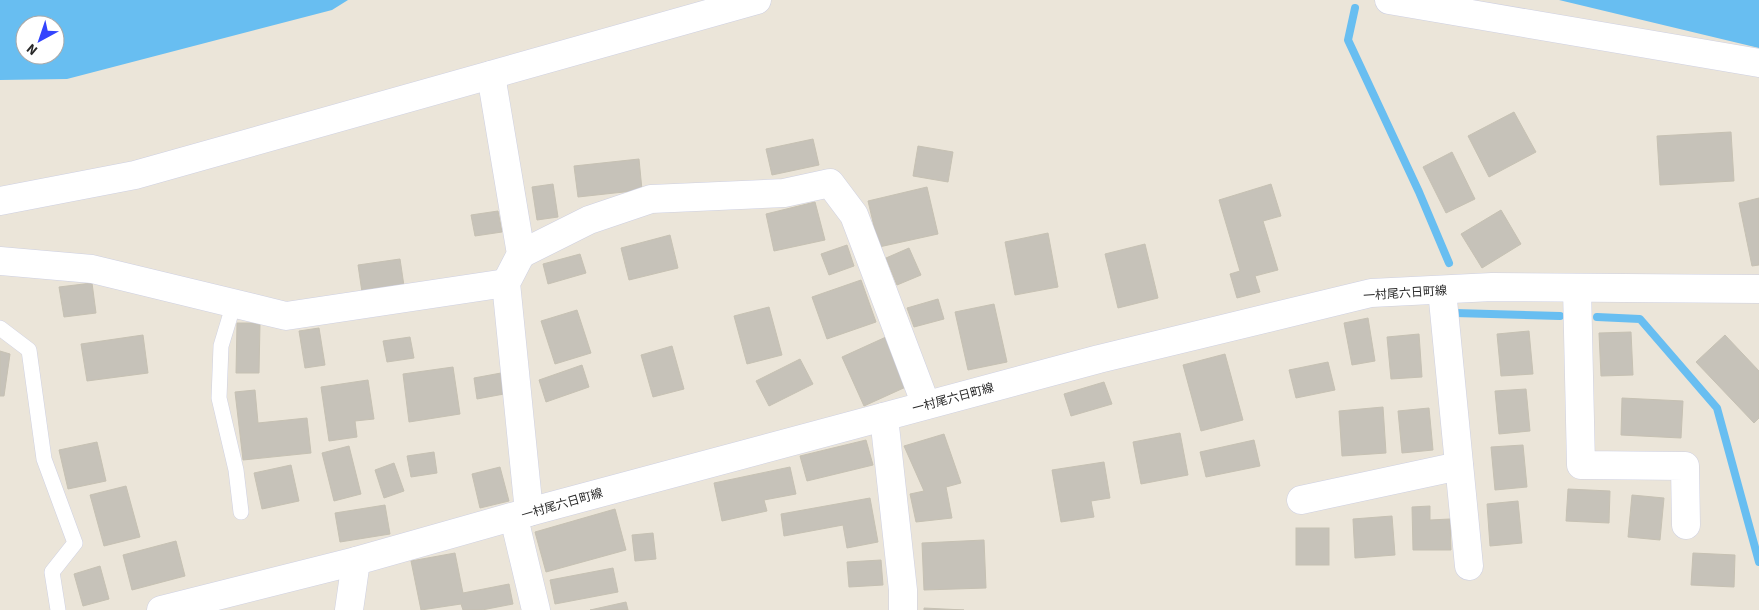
<svg xmlns="http://www.w3.org/2000/svg" width="1759" height="610" viewBox="0 0 1759 610" font-family="'Source Sans 3','Noto Sans JP',sans-serif">
<style>
.water{fill:#68bef1;fill-rule:evenodd}
.lines{fill:none;stroke-linecap:round;stroke-linejoin:round}
.stream{stroke:#68bef1;stroke-width:8}
.building{fill:#c6c2b9;stroke:#c6c1b3}
.service-casing{stroke:#ced0e2;stroke-width:16}
.minor-casing{stroke:#ced0e2;stroke-width:29}
.secondary-casing{stroke:#ced0e2;stroke-width:29}
.service{stroke:#fff;stroke-width:15}
.minor{stroke:#fff;stroke-width:28}
.secondary{stroke:#fff;stroke-width:28}
.labels{text-anchor:middle;stroke-width:5;stroke-linejoin:round;paint-order:stroke}
.street-label{font-size:12px;fill:#282828;stroke:#fff}
</style>
<rect width="100%" height="100%" fill="#ebe5d9"/>
<g class="water">
<path d="M 0,0 L 348,0 L 332,10 L 67,79 L 0,80 ZM 25,25 L 55,25 L 55,55 L 25,55 Z"/>
<polygon points="1559,0 1759,0 1759,48"/>
</g>
<g class="lines">
<g class="stream">
<polyline points="1355,8 1348,40 1419,192 1449,263"/>
<polyline points="1455,313 1560,316"/>
<polyline points="1597,317 1640,319 1717,408 1759,562"/>
</g>
</g>
<g class="building">
<polygon points="1514,112 1536,152 1489,177 1468,136"/>
<polygon points="1731,132 1734,181 1660,185 1657,136"/>
<polygon points="813,139 819,165 772,175 766,149"/>
<polygon points="918,146 953,152 948,182 913,176"/>
<polygon points="1452,152 1475,199 1446,213 1423,167"/>
<polygon points="639,159 642,190 578,197 574,166"/>
<polygon points="553,184 558,217 537,220 532,187"/>
<polygon points="1271,184 1281,216 1263,221 1278,270 1255,276 1260,292 1237,298 1230,274 1240,271 1219,200"/>
<polygon points="927,187 938,234 879,247 868,201"/>
<polygon points="1759,198 1759,265 1752,266 1739,203"/>
<polygon points="815,202 825,240 774,251 766,214"/>
<polygon points="1501,210 1521,244 1482,268 1461,234"/>
<polygon points="498,211 502,232 475,236 471,215"/>
<polygon points="1048,233 1058,287 1015,295 1005,242"/>
<polygon points="670,235 678,268 629,280 621,248"/>
<polygon points="1145,244 1158,298 1118,308 1105,254"/>
<polygon points="847,245 854,266 829,275 821,254"/>
<polygon points="909,248 921,275 897,285 886,258"/>
<polygon points="580,254 586,273 548,284 543,264"/>
<polygon points="400,259 404,286 362,292 358,265"/>
<polygon points="861,280 876,322 827,339 812,297"/>
<polygon points="92,283 96,313 64,317 59,287"/>
<polygon points="938,299 944,319 914,327 907,308"/>
<polygon points="994,304 1007,362 968,370 955,312"/>
<polygon points="769,307 782,355 747,364 734,316"/>
<polygon points="577,310 591,353 555,364 541,321"/>
<polygon points="1368,318 1375,361 1352,365 1344,323"/>
<polygon points="237,323 260,323 259,373 236,373"/>
<polygon points="319,328 325,365 305,368 299,331"/>
<polygon points="1529,331 1533,374 1501,376 1497,334"/>
<polygon points="1631,332 1633,375 1601,376 1599,333"/>
<polygon points="1419,334 1422,377 1391,379 1387,337"/>
<polygon points="143,335 148,373 87,381 81,344"/>
<polygon points="1725,335 1759,371 1759,418 1754,423 1696,362"/>
<polygon points="410,337 414,358 387,362 383,341"/>
<polygon points="886,337 908,386 864,406 842,357"/>
<polygon points="672,346 684,389 653,397 641,355"/>
<polygon points="0,351 10,354 4,396 0,396"/>
<polygon points="1225,354 1243,420 1201,431 1183,365"/>
<polygon points="800,359 813,384 769,406 756,381"/>
<polygon points="1328,362 1335,390 1296,398 1289,370"/>
<polygon points="582,365 589,387 546,402 539,380"/>
<polygon points="453,367 460,414 409,422 403,374"/>
<polygon points="501,373 504,394 477,399 474,378"/>
<polygon points="368,380 374,419 355,421 357,437 329,441 321,387"/>
<polygon points="1104,382 1112,404 1071,416 1064,394"/>
<polygon points="1526,389 1530,431 1499,434 1495,391"/>
<polygon points="255,390 258,423 307,418 311,453 243,460 235,392"/>
<polygon points="1622,398 1683,401 1681,438 1621,435"/>
<polygon points="1383,407 1386,453 1342,456 1339,411"/>
<polygon points="1429,408 1433,450 1402,453 1398,411"/>
<polygon points="1180,433 1188,475 1141,484 1133,442"/>
<polygon points="944,434 961,483 946,487 952,518 916,522 910,494 924,491 904,446"/>
<polygon points="866,440 873,465 807,481 800,456"/>
<polygon points="1254,440 1260,466 1206,477 1200,452"/>
<polygon points="97,442 106,481 68,489 59,450"/>
<polygon points="1523,445 1527,487 1495,490 1491,447"/>
<polygon points="349,446 361,494 334,501 322,453"/>
<polygon points="434,452 437,473 411,477 407,456"/>
<polygon points="1104,462 1110,498 1091,501 1094,517 1061,522 1052,470"/>
<polygon points="394,463 404,491 384,498 375,470"/>
<polygon points="291,465 299,501 262,509 254,473"/>
<polygon points="500,467 509,501 480,508 472,474"/>
<polygon points="790,467 796,494 764,500 767,511 722,521 714,483"/>
<polygon points="126,486 140,537 104,546 90,495"/>
<polygon points="1568,489 1610,491 1609,523 1566,521"/>
<polygon points="1632,495 1664,498 1660,540 1628,537"/>
<polygon points="870,498 878,542 847,548 843,525 784,536 781,514"/>
<polygon points="1518,501 1522,543 1490,546 1487,504"/>
<polygon points="385,505 390,534 340,542 335,513"/>
<polygon points="1430,506 1430,520 1450,519 1451,550 1413,550 1412,507"/>
<polygon points="615,509 626,550 546,572 535,532"/>
<polygon points="1392,516 1395,555 1355,558 1353,519"/>
<rect x="1296" y="528" width="33" height="37"/>
<polygon points="653,533 656,559 635,561 632,535"/>
<polygon points="984,540 986,588 924,590 922,543"/>
<polygon points="176,541 185,576 132,590 123,555"/>
<polygon points="455,553 463,593 509,584 513,604 482,610 463,610 461,604 421,610 411,561"/>
<polygon points="1693,553 1735,555 1734,587 1691,585"/>
<polygon points="881,560 883,585 849,587 847,562"/>
<polygon points="100,566 109,599 83,606 74,574"/>
<polygon points="613,568 618,592 555,604 550,580"/>
<polygon points="626,602 628,610 590,610"/>
<polygon points="924,608 964,610 924,610"/>
</g>
<g class="lines">
<defs>
<g id="service">
<polyline points="234,303 221,346 219,398 236,470 241,512"/>
<polyline points="0,328 29,350 44,459 75,543 52,572 58,610"/>
</g>
<g id="minor">
<polyline points="1389,0 1759,63"/>
<polyline points="491,75 521,254 506,283 529,512"/>
<polyline points="0,201 135,175 757,0"/>
<polyline points="521,254 589,220 651,199 784,193 830,183 854,215 926,405"/>
<polyline points="0,261 92,269 286,316 506,283"/>
<polyline points="1577,288 1581,465 1685,466 1686,525"/>
<polyline points="1442,290 1469,566"/>
<polyline points="884,417 903,590 903,610"/>
<polyline points="1301,500 1459,466"/>
<polyline points="514,518 536,610"/>
<polyline points="349,610 356,561"/>
</g>
<polyline id="secondary" points="161,610 356,561 529,512 1099,359 1371,293 1492,287 1759,289"/>
</defs>
<use href="#service" class="service-casing"/>
<use href="#minor" class="minor-casing"/>
<use href="#secondary" class="secondary-casing"/>
<use href="#service" class="service"/>
<use href="#minor" class="minor"/>
<use href="#secondary" class="secondary"/>
</g>
<g class="labels">
<g class="street-label">
<text transform="translate(1405 293) rotate(-4)" y="4">一村尾六日町線</text>
<text transform="translate(953 398) rotate(-15)" y="4">一村尾六日町線</text>
<text transform="translate(562 504) rotate(-16)" y="4">一村尾六日町線</text>
</g>
</g>
<g transform="translate(40 40) rotate(220)"><circle r="24" fill="#ffffff" stroke="#a9a9a9"/>
<path d="M0-4L9 19L0 12L-9 19Z" fill="#3344fd"/>
<text y="-8" font-size="14" font-weight="bold" text-anchor="middle" fill="#282828">N</text>
</g>
</svg>
